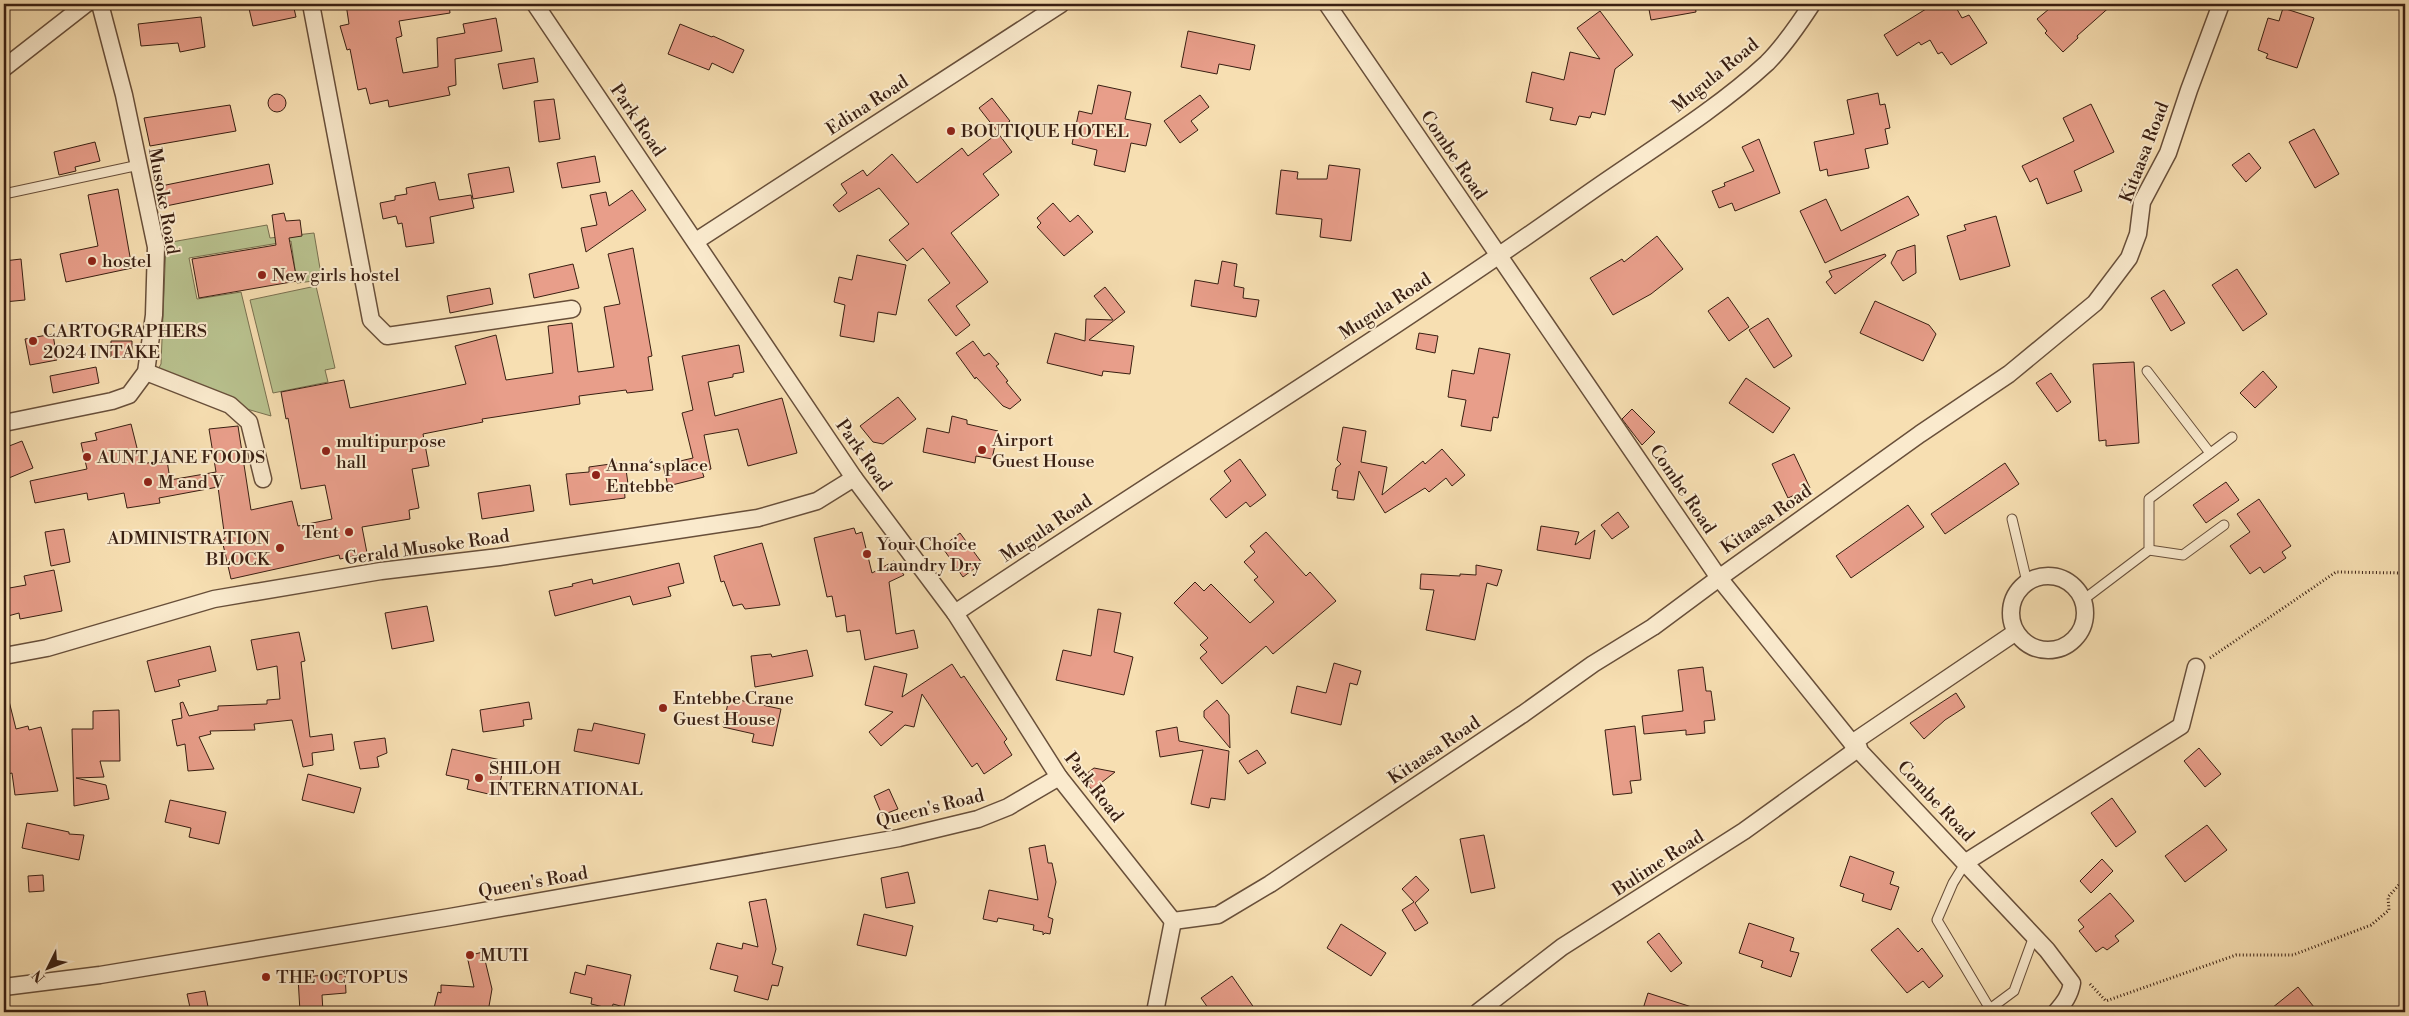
<svg xmlns="http://www.w3.org/2000/svg" width="2409" height="1016" viewBox="0 0 2409 1016" font-family="'Libre Bodoni',serif">
<style>
.green{fill:#b9c28f;stroke:#797050}
.building{fill:#e89e8a;stroke:#391f12}
.lines{fill:none;stroke-linecap:round;stroke-linejoin:round}
.service-casing{stroke:#684f3a;stroke-width:11}
.minor-casing{stroke:#684f3a;stroke-width:19}
.path{stroke:#391f12;stroke-width:3;stroke-dasharray:1 2.5;stroke-linecap:butt}
.service{stroke:#faeacd;stroke-width:9}
.minor{stroke:#faeacd;stroke-width:16}
.poi-dot{fill:#8f2418;stroke:#faeacd;stroke-width:2}
.labels{text-anchor:middle;stroke-width:4;stroke-linejoin:round;paint-order:stroke}
.street-label{font-size:18px;fill:#391f12;stroke:#faeacd}
.poi-label{font-size:18px;fill:#391f12;stroke:#faeacd;text-anchor:start}
</style>
<rect width="100%" height="100%" fill="#f7dfb2"/>
<filter id="stains"><feTurbulence type="fractalNoise" baseFrequency=".004" numOctaves="4"/><feColorMatrix values="0 0 0 0 .2 0 0 0 0 .09 0 0 0 0 .02 0 0 0 .5 -.17"/></filter>
<radialGradient id="worn" r=".72"><stop offset=".6" stop-color="#630" stop-opacity="0"/><stop offset="1" stop-color="#630" stop-opacity=".3"/></radialGradient>
<g class="green">
<polygon points="267,225 270,238 314,233 322,280 297,283 291,241 189,258 197,299 241,292 271,416 233,405 155,375 161,364 166,243"/>
<polygon points="316,286 335,368 325,370 328,382 273,393 250,300"/>
</g>
<g class="building">
<polygon points="248,4 293,4 296,17 253,26"/>
<polygon points="346,4 449,4 450,13 399,21 402,36 396,38 403,73 438,67 437,38 465,33 463,24 496,18 502,51 455,59 456,85 448,87 450,95 389,107 388,100 370,104 366,88 358,90 350,49 347,50 340,26 349,24"/>
<polygon points="1648,4 1695,4 1696,12 1651,20"/>
<polygon points="1922,4 1954,4 1962,18 1969,15 1987,43 1951,65 1942,52 1938,54 1930,40 1921,45 1919,42 1897,56 1884,35 1926,9"/>
<polygon points="2055,4 2113,4 2077,36 2078,38 2063,52 2045,33 2047,31 2037,19"/>
<polygon points="2283,8 2314,18 2297,68 2266,58 2268,54 2258,50 2268,18 2279,21"/>
<polygon points="1600,11 1633,55 1615,69 1605,115 1592,112 1590,118 1579,116 1576,125 1550,120 1553,108 1526,102 1532,72 1564,80 1570,52 1600,59 1577,28"/>
<polygon points="201,17 205,47 180,52 178,43 141,46 138,24"/>
<polygon points="680,24 712,37 713,36 744,50 733,73 712,63 709,70 668,54"/>
<polygon points="1188,31 1255,45 1250,70 1219,64 1217,74 1181,67"/>
<polygon points="534,58 538,82 503,89 498,64"/>
<polygon points="1098,85 1131,92 1125,119 1151,124 1146,146 1131,143 1125,172 1094,165 1097,150 1072,144 1079,111 1092,114"/>
<polygon points="1878,93 1880,105 1885,104 1890,128 1885,129 1888,144 1865,149 1869,168 1828,176 1827,169 1820,171 1814,142 1854,134 1847,100"/>
<circle cx="277" cy="103" r="9"/>
<polygon points="1200,95 1209,107 1191,121 1198,130 1180,143 1164,121"/>
<polygon points="992,98 1010,121 997,131 979,108"/>
<polygon points="554,99 560,139 539,142 534,101"/>
<polygon points="2091,104 2114,152 2074,171 2082,191 2047,204 2037,178 2030,182 2022,166 2074,141 2063,118"/>
<polygon points="230,105 236,131 150,146 144,118"/>
<polygon points="2314,129 2339,174 2315,188 2289,142"/>
<polygon points="998,133 1012,152 983,174 999,195 951,233 988,282 956,306 970,325 956,336 928,300 950,283 923,248 907,261 889,240 909,224 879,188 839,212 833,205 847,193 841,184 863,170 867,176 892,154 917,183 962,148 968,156"/>
<polygon points="1759,139 1780,193 1735,211 1732,203 1719,208 1712,191 1725,186 1724,183 1754,171 1742,147"/>
<polygon points="95,142 100,161 75,167 76,171 59,175 54,152"/>
<polygon points="2249,153 2261,168 2246,182 2232,165"/>
<polygon points="595,156 600,182 562,188 557,163"/>
<polygon points="269,164 273,184 166,206 161,186"/>
<polygon points="1329,165 1360,169 1351,241 1320,237 1322,219 1276,214 1281,170 1298,172 1297,179 1327,179"/>
<polygon points="509,167 514,192 473,199 468,174"/>
<polygon points="435,182 439,200 471,195 474,208 430,217 434,243 406,247 402,223 398,224 396,216 383,219 380,203 395,200 395,196 407,194 406,188"/>
<polygon points="118,189 132,268 66,282 60,254 98,246 88,195"/>
<polygon points="632,190 646,210 586,252 581,228 597,225 590,195 606,192 609,206"/>
<polygon points="1908,196 1919,215 1825,263 1800,211 1826,199 1841,231"/>
<polygon points="1053,203 1070,222 1078,215 1093,232 1064,256 1037,227 1041,223 1037,218"/>
<polygon points="284,213 286,221 300,220 302,236 289,238 297,281 199,298 192,259 276,245 272,215"/>
<polygon points="1996,216 2010,266 1960,280 1947,236 1966,230 1964,225"/>
<polygon points="1657,236 1683,269 1651,294 1613,315 1590,278 1622,259 1624,262"/>
<polygon points="1915,245 1916,273 1903,281 1891,263 1897,251"/>
<polygon points="633,248 652,356 648,357 653,390 627,393 626,390 579,396 580,404 482,419 483,422 423,434 429,466 412,469 419,508 409,510 410,519 362,527 367,553 340,559 339,555 231,579 222,540 225,539 218,487 159,498 160,503 127,508 124,493 88,500 87,493 35,503 30,481 87,469 81,443 97,440 95,433 131,424 141,464 167,460 170,480 216,472 209,429 238,426 251,510 292,501 298,526 332,519 325,485 301,489 288,418 286,419 281,392 344,380 350,408 466,384 455,346 496,335 506,380 553,373 548,326 572,323 578,372 614,367 604,307 620,304 608,254"/>
<polygon points="1885,254 1886,256 1835,294 1826,282 1832,277 1829,271"/>
<polygon points="857,255 906,265 896,315 878,312 874,342 840,336 845,305 834,302 839,277 852,280"/>
<polygon points="21,259 25,300 4,302 4,261"/>
<polygon points="1222,261 1237,264 1234,286 1244,288 1243,298 1259,300 1256,317 1191,306 1195,280 1218,284"/>
<polygon points="573,264 579,288 534,298 529,274"/>
<polygon points="2237,269 2267,314 2243,331 2212,285"/>
<polygon points="1105,287 1125,312 1089,340 1134,346 1130,374 1103,371 1102,376 1047,363 1055,333 1085,341 1086,319 1113,320 1094,296"/>
<polygon points="490,288 493,304 450,313 447,296"/>
<polygon points="2164,290 2185,323 2171,331 2151,298"/>
<polygon points="1728,297 1749,327 1729,341 1708,311"/>
<polygon points="1875,301 1929,325 1936,334 1923,361 1860,333"/>
<polygon points="1768,318 1792,356 1774,368 1749,330"/>
<polygon points="1419,333 1438,336 1435,353 1416,349"/>
<polygon points="53,334 57,360 30,365 25,339"/>
<polygon points="111,341 132,341 132,356 111,357"/>
<polygon points="973,341 984,356 989,353 999,364 996,366 1008,381 1006,382 1021,400 1010,409 1003,406 976,377 975,379 956,353"/>
<polygon points="739,345 744,372 733,374 733,377 708,382 715,416 782,398 797,453 748,466 738,429 704,435 711,469 702,471 704,477 668,486 663,465 693,458 682,413 693,410 682,356"/>
<polygon points="1479,348 1510,354 1498,418 1493,417 1491,431 1461,426 1466,400 1448,397 1452,370 1474,374"/>
<polygon points="2134,362 2139,443 2106,446 2106,440 2099,441 2093,364"/>
<polygon points="96,367 99,383 53,393 50,376"/>
<polygon points="2263,371 2277,387 2255,408 2240,393"/>
<polygon points="2051,373 2071,402 2057,412 2036,383"/>
<polygon points="1746,378 1790,408 1773,433 1729,403"/>
<polygon points="898,397 916,419 883,444 873,442 860,426"/>
<polygon points="1632,409 1655,432 1642,445 1622,419"/>
<polygon points="952,416 967,420 967,424 998,431 992,459 976,456 975,463 923,452 927,428 949,433"/>
<polygon points="1343,427 1366,431 1361,462 1387,467 1382,495 1423,461 1425,464 1442,449 1465,475 1452,486 1446,478 1429,492 1425,488 1385,513 1359,471 1354,500 1337,498 1338,491 1332,490 1336,468 1341,464 1337,460"/>
<polygon points="22,441 33,468 4,480 4,448"/>
<polygon points="1794,454 1810,488 1788,498 1772,464"/>
<polygon points="1240,459 1266,495 1250,507 1246,502 1226,518 1210,499 1231,481 1224,471"/>
<polygon points="625,462 628,484 624,484 625,498 570,505 566,474 589,472 589,467"/>
<polygon points="2005,463 2019,484 1945,534 1931,514"/>
<polygon points="2226,482 2239,500 2206,523 2193,505"/>
<polygon points="530,485 534,511 482,519 478,493"/>
<polygon points="2259,499 2291,546 2282,552 2286,558 2264,573 2260,567 2250,574 2230,546 2250,532 2237,514"/>
<polygon points="1908,505 1924,527 1851,578 1836,556"/>
<polygon points="1618,512 1629,527 1612,539 1601,525"/>
<polygon points="1541,526 1579,532 1575,545 1595,530 1590,559 1537,550"/>
<polygon points="854,528 856,534 862,532 872,573 894,561 904,575 889,582 896,634 914,630 918,648 865,660 860,630 847,632 845,615 836,617 832,596 827,597 814,538"/>
<polygon points="64,529 70,562 51,566 45,532"/>
<polygon points="1266,532 1306,576 1310,572 1336,601 1273,654 1266,646 1222,684 1200,658 1207,652 1200,645 1208,638 1174,603 1195,582 1204,591 1211,584 1250,623 1274,602 1254,580 1258,577 1244,562 1255,552 1250,546"/>
<polygon points="960,533 982,563 963,577 942,547"/>
<polygon points="762,543 780,605 745,609 742,604 733,606 724,581 721,582 714,556"/>
<polygon points="679,563 684,583 668,587 671,596 633,605 630,596 555,616 549,591 573,586 572,584 592,579 593,584"/>
<polygon points="1476,565 1502,570 1497,586 1487,583 1475,640 1426,630 1434,590 1420,589 1421,574 1460,576 1460,574 1476,575"/>
<polygon points="54,570 62,611 20,619 19,613 8,616 4,589 26,585 24,576"/>
<polygon points="427,606 434,641 392,649 385,613"/>
<polygon points="1098,609 1121,613 1114,652 1133,657 1124,695 1056,680 1063,650 1091,656"/>
<polygon points="299,632 305,661 301,662 310,737 332,734 334,750 312,753 313,765 303,767 292,720 254,724 255,730 210,731 211,734 199,737 214,769 188,771 185,744 177,746 172,720 182,718 180,703 183,702 189,716 218,710 218,706 267,704 267,700 280,699 277,666 257,670 251,640"/>
<polygon points="210,646 216,671 178,680 180,686 155,692 147,661"/>
<polygon points="807,650 813,676 755,687 751,656 771,654 772,657"/>
<polygon points="1334,663 1361,671 1357,685 1350,683 1341,725 1291,713 1297,686 1326,693"/>
<polygon points="952,664 961,678 964,676 1007,739 1004,742 1012,755 984,774 977,763 972,767 922,694 914,727 905,725 881,746 869,732 893,712 865,705 874,666 907,674 902,697"/>
<polygon points="1703,667 1706,691 1711,691 1715,720 1704,721 1705,733 1686,735 1686,730 1644,734 1642,716 1683,711 1678,670"/>
<polygon points="1956,693 1965,707 1945,720 1924,739 1910,723"/>
<polygon points="729,698 781,709 773,746 752,742 754,734 723,727"/>
<polygon points="1217,700 1229,715 1230,748 1204,717 1204,711"/>
<polygon points="9,701 16,729 28,726 29,730 41,727 58,791 15,795 12,773 4,775 4,702"/>
<polygon points="529,702 532,719 523,720 524,726 483,732 480,710"/>
<polygon points="119,710 120,761 100,761 104,777 76,778 106,785 109,799 74,806 72,729 93,729 93,711"/>
<polygon points="594,723 645,734 639,764 574,751 578,729 592,731"/>
<polygon points="1635,726 1641,780 1630,781 1632,793 1613,795 1605,730"/>
<polygon points="1177,727 1179,741 1229,751 1225,800 1211,798 1209,808 1191,804 1203,750 1160,757 1156,731"/>
<polygon points="385,738 387,753 377,757 379,767 360,769 354,742"/>
<polygon points="2199,748 2221,774 2205,787 2184,761"/>
<polygon points="452,749 505,761 497,796 467,789 469,780 446,775"/>
<polygon points="1257,750 1266,763 1248,774 1239,761"/>
<polygon points="1094,768 1115,772 1092,790 1082,777"/>
<polygon points="308,774 361,788 354,813 302,800"/>
<polygon points="889,789 898,809 882,815 874,796"/>
<polygon points="2112,798 2136,832 2116,847 2091,813"/>
<polygon points="170,800 226,812 219,844 189,837 191,828 165,822"/>
<polygon points="27,823 69,832 69,834 84,835 79,860 22,848"/>
<polygon points="2207,825 2227,850 2185,882 2165,856"/>
<polygon points="1484,835 1495,888 1471,893 1460,839"/>
<polygon points="1045,845 1048,863 1052,863 1056,882 1048,917 1053,919 1050,934 1045,933 1043,935 1043,932 1033,930 1034,925 998,918 997,922 983,919 989,890 1038,900 1029,848"/>
<polygon points="1850,856 1894,872 1890,884 1899,887 1891,910 1862,901 1864,894 1840,886"/>
<polygon points="2102,859 2113,871 2091,893 2080,881"/>
<polygon points="908,872 915,903 886,908 881,878"/>
<polygon points="43,875 44,891 29,892 28,876"/>
<polygon points="1416,876 1429,890 1415,903 1428,923 1415,931 1402,910 1414,902 1402,889"/>
<polygon points="2110,893 2134,921 2115,936 2119,941 2107,950 2103,947 2096,952 2079,931 2084,927 2078,920"/>
<polygon points="766,899 776,949 772,964 783,967 778,986 772,985 768,1000 734,991 738,976 710,969 717,943 742,949 743,943 758,947 749,902"/>
<polygon points="864,914 913,926 906,956 857,945"/>
<polygon points="1749,923 1794,938 1790,951 1799,953 1791,977 1761,967 1763,961 1739,953"/>
<polygon points="1341,924 1386,953 1371,976 1327,948"/>
<polygon points="1898,928 1918,952 1922,948 1943,976 1929,988 1923,981 1907,993 1871,950"/>
<polygon points="1659,933 1682,963 1671,972 1647,942"/>
<polygon points="483,952 492,989 488,1012 433,1012 438,992 441,993 441,985 474,987 467,956"/>
<polygon points="587,965 631,975 624,1007 613,1004 612,1009 591,1004 592,998 570,993 575,972 585,975"/>
<polygon points="345,974 346,993 322,995 323,1012 300,1012 298,977"/>
<polygon points="1232,976 1257,1012 1211,1012 1201,998"/>
<polygon points="2298,987 2318,1012 2267,1012"/>
<polygon points="205,991 209,1012 191,1012 187,994"/>
<polygon points="1648,993 1698,1009 1697,1012 1642,1012"/>
</g>
<g class="lines">
<defs>
<g id="service">
<polyline points="4,194 139,165"/>
<polyline points="2147,371 2210,453"/>
<polyline points="2012,519 2027,582"/>
<polyline points="2149,550 2183,555 2224,525"/>
<polyline points="2083,600 2149,550 2149,499 2232,437"/>
<polyline points="1966,862 1953,883 1937,920 1990,1009"/>
<polyline points="1987,1011 2014,991 2034,936"/>
</g>
<g id="minor">
<polyline points="311,4 371,320 387,336 572,309"/>
<polyline points="535,4 854,478 955,613 1059,777 1173,921"/>
<path d="M 1327,4 L 1719,578 L 1852,743 L 2047,950 L 2072,983 C 2070,995 2064,1003 2056,1012"/>
<polyline points="4,68 86,4"/>
<polyline points="696,241 1061,4"/>
<polyline points="146,372 230,405 249,422 263,479"/>
<polyline points="4,423 112,401 129,395 146,372 154,315 156,247 124,95 100,4"/>
<circle cx="2048" cy="613" r="37"/>
<path d="M 955,613 C 1163,473 1378,342 1583,197 C 1642,155 1714,112 1767,63 C 1784,46 1799,24 1812,4"/>
<polyline points="4,656 47,648 214,599 381,571 499,557 758,518 817,501 854,478"/>
<polyline points="1852,743 2016,632"/>
<polyline points="1966,862 2181,726 2196,667"/>
<polyline points="1173,921 1218,915 1270,884 1523,714 1593,664 1653,627 1719,578 1920,434 2009,374 2095,303 2129,258 2138,234 2142,202 2168,153 2189,90 2221,4"/>
<polyline points="4,987 100,975 450,917 899,838 978,819 1008,807 1059,777"/>
<polyline points="1155,1012 1173,921"/>
<polyline points="1478,1012 1562,947 1744,831 1859,748"/>
</g>
</defs>
<use href="#service" class="service-casing"/>
<use href="#minor" class="minor-casing"/>
<g class="path">
<polyline points="2210,658 2336,572 2405,573"/>
<polyline points="2090,984 2106,1001 2236,955 2293,955 2371,925 2389,910 2388,897 2405,878"/>
</g>
<use href="#service" class="service"/>
<use href="#minor" class="minor"/>
</g>
<g class="poi-dot">
<circle cx="951" cy="131" r="5"/>
<circle cx="92" cy="261" r="5"/>
<circle cx="262" cy="275" r="5"/>
<circle cx="33" cy="341" r="5"/>
<circle cx="982" cy="450" r="5"/>
<circle cx="326" cy="451" r="5"/>
<circle cx="87" cy="457" r="5"/>
<circle cx="596" cy="475" r="5"/>
<circle cx="148" cy="482" r="5"/>
<circle cx="349" cy="532" r="5"/>
<circle cx="280" cy="548" r="5"/>
<circle cx="867" cy="554" r="5"/>
<circle cx="663" cy="708" r="5"/>
<circle cx="479" cy="778" r="5"/>
<circle cx="470" cy="955" r="5"/>
<circle cx="266" cy="977" r="5"/>
</g>
<g class="labels">
<g class="street-label">
<text transform="translate(1715 75) rotate(-39)" y="6">Mugula Road</text>
<text transform="translate(867 105) rotate(-33)" y="6">Edina Road</text>
<text transform="translate(638 120) rotate(56)" y="6">Park Road</text>
<text transform="translate(2144 152) rotate(-69)" y="6">Kitaasa Road</text>
<text transform="translate(1454 155) rotate(56)" y="6">Combe Road</text>
<text transform="translate(164 201) rotate(80)" y="6">Musoke Road</text>
<text transform="translate(1385 306) rotate(-33)" y="6">Mugula Road</text>
<text transform="translate(864 455) rotate(55)" y="6">Park Road</text>
<text transform="translate(1683 489) rotate(56)" y="6">Combe Road</text>
<text transform="translate(1766 519) rotate(-35)" y="6">Kitaasa Road</text>
<text transform="translate(1046 528) rotate(-34)" y="6">Mugula Road</text>
<text transform="translate(427 547) rotate(-8)" y="6">Gerald Musoke Road</text>
<text transform="translate(1434 750) rotate(-34)" y="6">Kitaasa Road</text>
<text transform="translate(1094 787) rotate(52)" y="6">Park Road</text>
<text transform="translate(1936 801) rotate(47)" y="6">Combe Road</text>
<text transform="translate(930 808) rotate(-14)" y="6">Queen's Road</text>
<text transform="translate(1658 863) rotate(-33)" y="6">Bulime Road</text>
<text transform="translate(533 882) rotate(-10)" y="6">Queen's Road</text>
</g>
<g class="poi-label">
<text x="961" y="137">BOUTIQUE HOTEL</text>
<text x="102" y="267">hostel</text>
<text x="272" y="281">New girls hostel</text>
<text x="43" y="337">CARTOGRAPHERS<tspan x="43" dy="21">2024 INTAKE</tspan></text>
<text x="992" y="446">Airport<tspan x="992" dy="21">Guest House</tspan></text>
<text x="336" y="447">multipurpose<tspan x="336" dy="21">hall</tspan></text>
<text x="97" y="463">AUNT JANE FOODS</text>
<text x="606" y="471">Anna‘s place<tspan x="606" dy="21">Entebbe</tspan></text>
<text x="158" y="488">M and V</text>
<text x="339" y="538" text-anchor="end">Tent</text>
<text x="270" y="544" text-anchor="end">ADMINISTRATION<tspan x="270" dy="21">BLOCK</tspan></text>
<text x="877" y="550">Your Choice<tspan x="877" dy="21">Laundry Dry</tspan></text>
<text x="673" y="704">Entebbe Crane<tspan x="673" dy="21">Guest House</tspan></text>
<text x="489" y="774">SHILOH<tspan x="489" dy="21">INTERNATIONAL</tspan></text>
<text x="480" y="961">MUTI</text>
<text x="276" y="983">THE OCTOPUS</text>
</g>
</g>
<rect width="2409" height="1016" fill="none" stroke="#f7dfb2" stroke-width="20"/>
<rect x="5" y="5" width="2399" height="1006" fill="none" stroke="#391f12" stroke-width="2.5"/>
<rect x="10" y="10" width="2389" height="996" fill="none" stroke="#391f12"/>
<g transform="translate(48 968) rotate(228)" stroke="#faeacd" stroke-width="4" paint-order="stroke">
<path d="M0-4L9 19L0 12L-9 19Z" fill="#391f12"/>
<text y="-8" font-size="14" font-weight="bold" text-anchor="middle" fill="#391f12">N</text>
</g>
<rect width="100%" height="100%" filter="url(#stains)"/>
<rect width="100%" height="100%" fill="url(#worn)"/>
</svg>
